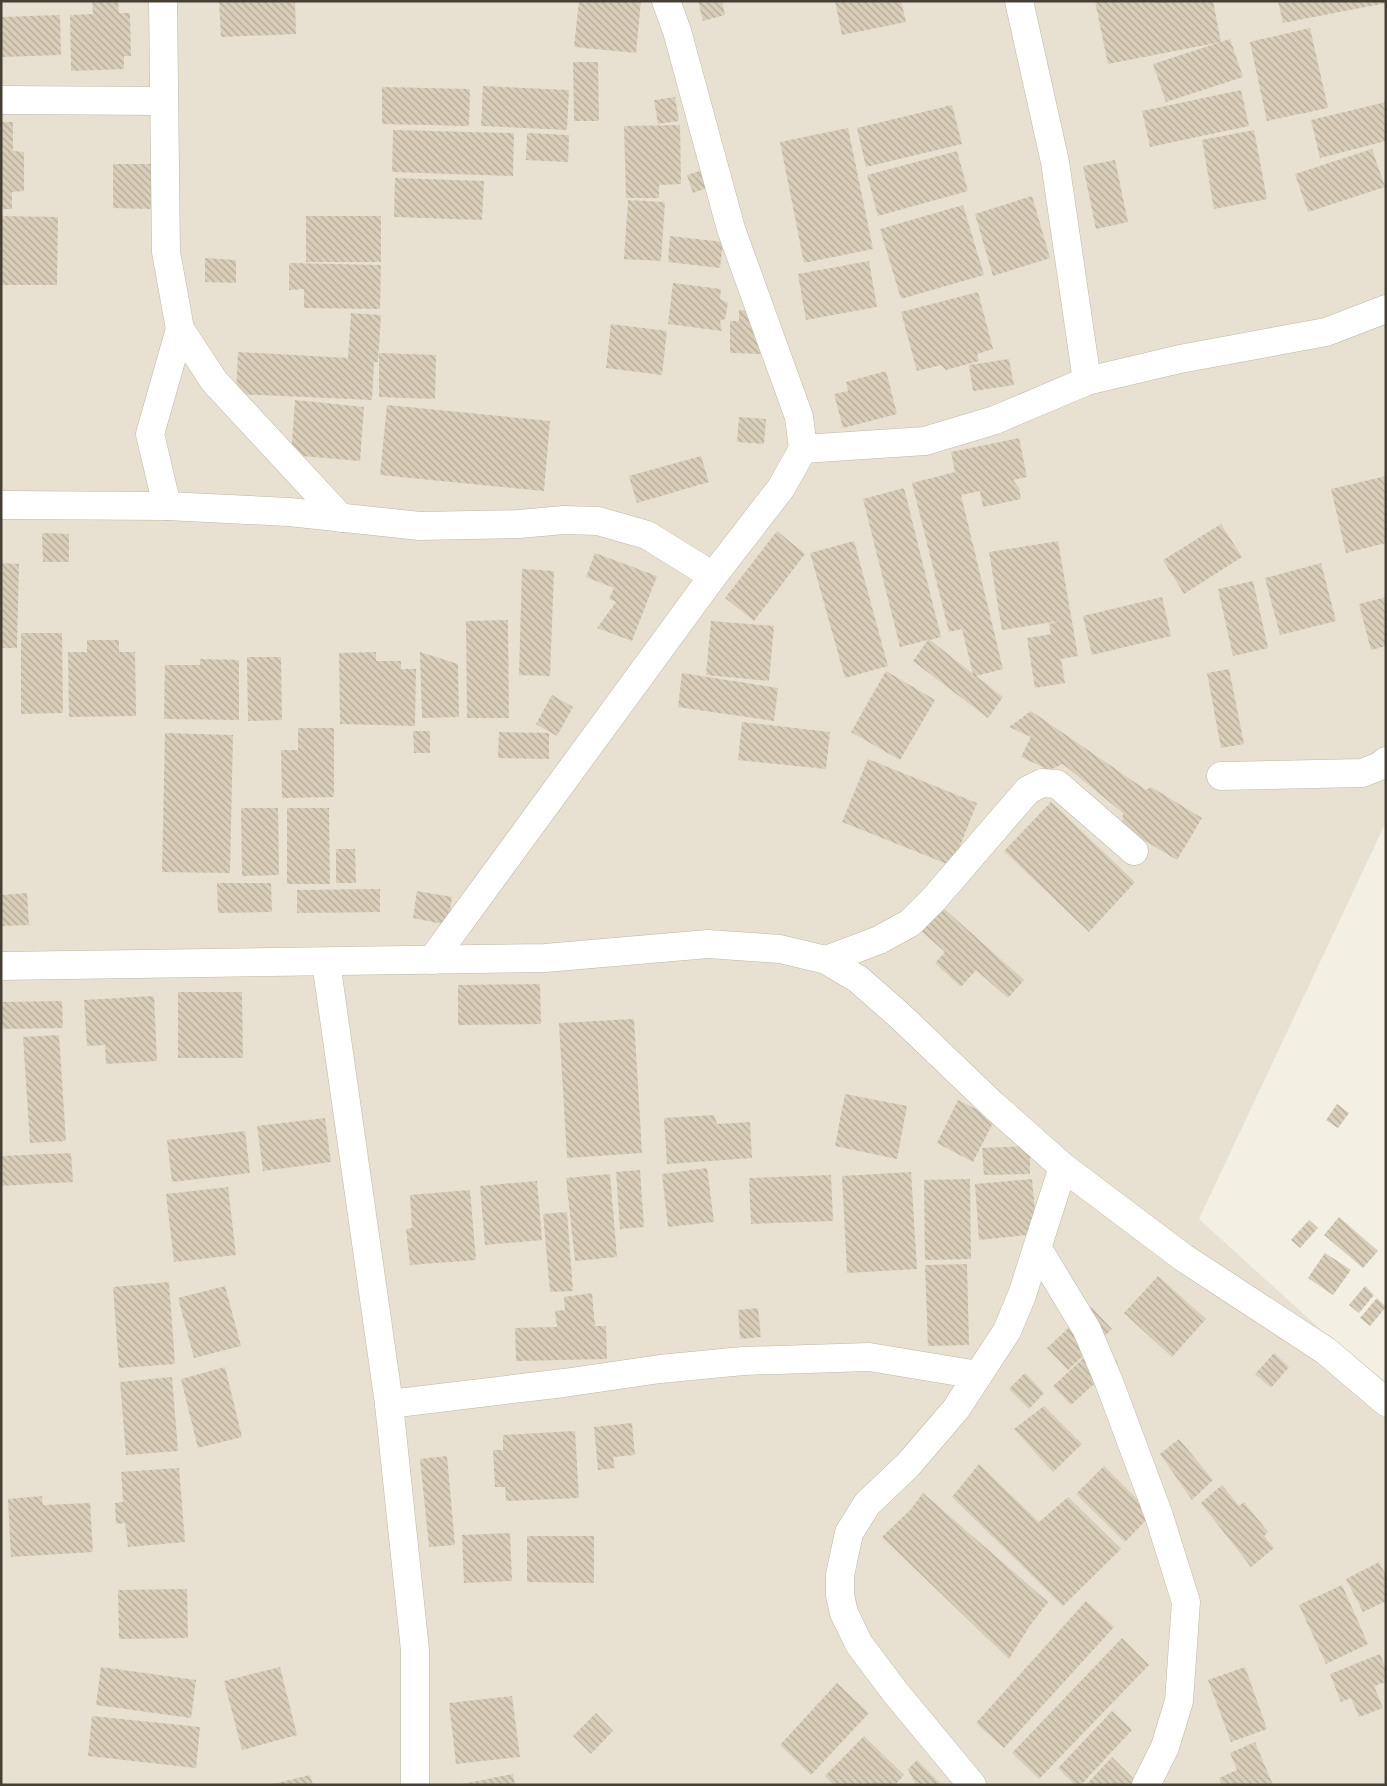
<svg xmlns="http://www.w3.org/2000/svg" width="1387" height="1786" viewBox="0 0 1387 1786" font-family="Mulish,sans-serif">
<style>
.residential{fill:#e8e1d1}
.building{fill:url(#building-back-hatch)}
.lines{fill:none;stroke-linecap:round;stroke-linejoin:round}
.street-casing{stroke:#c0b7a5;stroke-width:29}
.street{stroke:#fff;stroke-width:28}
</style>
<defs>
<pattern id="building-back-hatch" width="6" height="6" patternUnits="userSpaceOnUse" patternTransform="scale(1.25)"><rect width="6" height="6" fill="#d9ceba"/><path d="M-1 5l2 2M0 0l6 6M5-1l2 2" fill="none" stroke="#b2a998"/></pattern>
</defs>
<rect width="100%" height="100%" fill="#f4efe3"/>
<polygon class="residential" points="1,1 1386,1 1386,822 1199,1219 1386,1389 1386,1785 1,1785"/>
<g class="building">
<polygon points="92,1 118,1 119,13 130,13 131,56 124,56 124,69 71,71 70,15 93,14"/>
<polygon points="219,1 295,1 296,34 221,37"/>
<polygon points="579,1 641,1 636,53 574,47"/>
<polygon points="698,1 722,1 725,15 703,21"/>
<polygon points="835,1 901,1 906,22 842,35"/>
<polygon points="1095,1 1213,1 1221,42 1108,64"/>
<polygon points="1278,1 1386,1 1386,3 1283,23"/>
<polygon points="60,15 61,55 1,57 1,17"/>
<polygon points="1310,28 1328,108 1267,121 1250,42"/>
<polygon points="1230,39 1243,77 1166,102 1153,64"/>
<polygon points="573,62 598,62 599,121 574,121"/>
<polygon points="483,86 569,90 567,130 481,126"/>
<polygon points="382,87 470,89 469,126 382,124"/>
<polygon points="1241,90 1249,126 1150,147 1142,111"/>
<polygon points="675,97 679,121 658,124 654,100"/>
<polygon points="1386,102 1386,141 1320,158 1311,120"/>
<polygon points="952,105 962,144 866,167 857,128"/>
<polygon points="1,122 13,122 13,151 24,152 24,191 12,192 12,209 1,209"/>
<polygon points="680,125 681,184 659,185 659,198 626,198 624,126"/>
<polygon points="848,128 873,249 804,263 780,142"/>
<polygon points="393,130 514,133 513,176 392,172"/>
<polygon points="1254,130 1267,199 1214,209 1202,140"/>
<polygon points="527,133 569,135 568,162 526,160"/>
<polygon points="1372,149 1385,187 1308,212 1295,174"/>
<polygon points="957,151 968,191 878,216 867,175"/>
<polygon points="1115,160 1128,222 1096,229 1083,166"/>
<polygon points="113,164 152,164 152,209 113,208"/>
<polygon points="712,167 718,184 693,193 687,175"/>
<polygon points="395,178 484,181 482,220 394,217"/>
<polygon points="1032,196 1050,258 993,276 975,214"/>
<polygon points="628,200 665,202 661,261 624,259"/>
<polygon points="963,205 984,275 901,299 880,229"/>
<polygon points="1,216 58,217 57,285 1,285"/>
<rect x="306" y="216" width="75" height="46"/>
<polygon points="670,236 723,242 720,268 668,262"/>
<polygon points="205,258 236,260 236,283 205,282"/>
<polygon points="869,261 877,307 806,320 798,274"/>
<polygon points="289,263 381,265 380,309 304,308 304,289 289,290"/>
<polygon points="673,283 721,289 720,299 728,303 725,319 720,321 722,331 668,324"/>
<polygon points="978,292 993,349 977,354 979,361 946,370 941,365 917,371 901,312"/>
<polygon points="739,310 752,311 762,322 761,354 730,353 730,321 739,321"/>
<polygon points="351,313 381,315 378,362 374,362 372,400 236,394 238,352 348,358"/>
<polygon points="611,324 667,331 662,375 606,368"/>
<polygon points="379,353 436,355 435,399 379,397"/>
<polygon points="1009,359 1014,385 973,391 969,365"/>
<polygon points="886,371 897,414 843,428 834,394 848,391 846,382"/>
<polygon points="295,400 364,407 360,461 291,455"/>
<polygon points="387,405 550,421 544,491 380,475"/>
<polygon points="739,417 766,419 764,444 737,442"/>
<polygon points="1019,438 1027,477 1013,480 1019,488 1021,499 983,507 980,491 961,495 1003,669 976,676 1003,697 988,718 913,661 928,640 900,647 863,499 904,488 941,637 930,640 973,674 962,629 949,632 912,483 955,472 951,452"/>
<polygon points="701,456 709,482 637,503 629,476"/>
<polygon points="1386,476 1386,543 1346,553 1331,489"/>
<polygon points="1221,524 1242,557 1184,594 1163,560"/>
<polygon points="777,531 805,554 754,621 725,598"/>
<polygon points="42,533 69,534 69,562 43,562"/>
<polygon points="854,541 888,666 845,678 810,553"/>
<polygon points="1058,541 1078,656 1061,659 1065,683 1035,688 1027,638 1051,634 1049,624 1060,621 1002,630 989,552"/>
<polygon points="595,553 657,576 632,641 597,628 616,602 609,599 614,588 586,577"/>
<polygon points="1,563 19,564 17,648 1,648"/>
<polygon points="1321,563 1336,621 1280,635 1265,578"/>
<polygon points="522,569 554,571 550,676 519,675"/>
<polygon points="1253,581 1268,648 1233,656 1218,589"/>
<polygon points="1162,597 1171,636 1092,655 1083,616"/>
<polygon points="1386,597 1386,646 1371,650 1359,604"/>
<polygon points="508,620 509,718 467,718 466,621"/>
<polygon points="711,621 774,626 769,681 706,675"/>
<polygon points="21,633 62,633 63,713 21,714"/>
<polygon points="87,640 119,640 119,652 135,652 136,716 69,717 68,652 87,652"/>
<polygon points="376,652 376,661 401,661 401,669 416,669 415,726 340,724 339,653"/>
<polygon points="420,652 458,664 459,717 422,718"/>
<polygon points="247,657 281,657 282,720 248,721"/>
<polygon points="200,659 239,660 239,720 164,719 165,665 200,665"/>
<polygon points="1229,669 1244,744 1221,748 1207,673"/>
<polygon points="886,671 935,700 900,760 851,732"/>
<polygon points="682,673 778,688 774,721 678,707"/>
<polygon points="552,695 573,707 557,736 536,724"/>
<polygon points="1031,711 1146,790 1151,787 1202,818 1177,860 1122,827 1123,813 1063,764 1049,770 1021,757 1031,737 1009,727"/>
<polygon points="742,722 830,732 826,769 738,760"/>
<polygon points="298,728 334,728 334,797 282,798 281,750 298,750"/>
<polygon points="413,731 430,731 430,753 414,753"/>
<polygon points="499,732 549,733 549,759 498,758"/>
<polygon points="165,733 233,735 230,873 162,872"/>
<polygon points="868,759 977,803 952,866 842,822"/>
<polygon points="1051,802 1135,882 1089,932 1004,851"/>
<polygon points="241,808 278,808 279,875 242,876"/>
<polygon points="287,808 329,808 330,884 287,884"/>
<polygon points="336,849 355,849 356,883 336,883"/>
<polygon points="217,883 271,883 272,912 218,913"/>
<polygon points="380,889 380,912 297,913 297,890"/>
<polygon points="417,891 452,897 448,925 413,918"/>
<polygon points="27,893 29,925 1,926 1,895"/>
<polygon points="940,905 1024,980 1008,998 976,970 961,987 935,963 945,952 919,929"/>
<polygon points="540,984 541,1024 458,1025 458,985"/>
<polygon points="178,992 242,992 243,1058 178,1058"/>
<polygon points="154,996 157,1061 106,1064 105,1045 87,1046 84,1000"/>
<polygon points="62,1001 63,1028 1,1029 1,1002"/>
<polygon points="634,1019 642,1153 567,1158 559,1023"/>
<polygon points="59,1035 66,1141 30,1143 23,1037"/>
<polygon points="845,1094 907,1106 897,1159 835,1146"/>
<polygon points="958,1100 995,1119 973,1162 937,1143"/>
<polygon points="1337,1104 1349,1113 1338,1128 1326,1120"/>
<polygon points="714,1115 717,1124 750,1122 752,1158 667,1164 664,1118"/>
<polygon points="325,1118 331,1162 263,1171 257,1126"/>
<polygon points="245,1131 250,1173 172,1182 167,1140"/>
<polygon points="1030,1146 1030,1174 984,1175 982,1148"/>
<polygon points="71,1153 73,1182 1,1186 1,1156"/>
<polygon points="707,1168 714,1222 668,1227 662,1174"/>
<polygon points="640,1170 644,1227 620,1229 616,1172"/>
<polygon points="911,1172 917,1269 847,1273 842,1176"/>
<polygon points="610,1174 617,1257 575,1261 566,1178"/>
<polygon points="831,1175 833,1221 751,1224 749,1178"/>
<polygon points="970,1179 971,1259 925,1260 924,1180"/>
<polygon points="1032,1179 1037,1234 979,1240 975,1184"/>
<polygon points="537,1181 542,1240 485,1245 480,1186"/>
<polygon points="228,1187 236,1255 174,1262 166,1194"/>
<polygon points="470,1190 476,1260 410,1265 406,1229 412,1228 410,1195"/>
<polygon points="567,1212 573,1291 550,1292 543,1214"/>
<polygon points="1339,1217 1378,1251 1363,1268 1324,1235"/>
<polygon points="1309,1220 1318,1228 1300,1248 1291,1240"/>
<polygon points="1325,1253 1351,1270 1333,1295 1308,1278"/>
<polygon points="967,1264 969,1345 928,1346 925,1265"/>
<polygon points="1158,1276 1206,1319 1172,1357 1124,1313"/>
<polygon points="169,1282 175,1364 119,1368 113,1287"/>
<polygon points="225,1286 241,1346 194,1358 178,1298"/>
<polygon points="1365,1286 1374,1295 1359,1313 1349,1305"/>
<polygon points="592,1293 595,1326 606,1326 607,1359 516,1361 515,1328 557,1327 555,1311 565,1310 564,1297"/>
<polygon points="1377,1298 1386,1307 1370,1326 1360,1318"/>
<polygon points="1091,1307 1112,1329 1068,1370 1047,1348"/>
<polygon points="758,1308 761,1337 740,1339 738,1310"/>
<polygon points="1100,1343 1118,1362 1071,1405 1053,1386"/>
<polygon points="1274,1353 1289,1367 1271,1388 1255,1374"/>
<polygon points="225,1367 242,1437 198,1448 181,1379"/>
<polygon points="1025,1373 1044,1393 1029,1409 1009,1389"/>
<polygon points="172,1377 178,1451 126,1455 120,1382"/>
<polygon points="1044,1406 1082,1444 1053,1472 1014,1429"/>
<polygon points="632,1423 635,1455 613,1457 615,1468 598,1470 594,1427"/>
<polygon points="575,1431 579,1498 506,1501 505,1487 495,1487 493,1450 503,1450 503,1435"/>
<polygon points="1179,1439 1213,1480 1192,1500 1160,1454"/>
<polygon points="447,1456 455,1545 429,1547 420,1459"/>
<polygon points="979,1464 1039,1522 1068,1497 1121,1549 1063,1606 952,1497"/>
<polygon points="1104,1466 1152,1514 1125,1542 1076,1494"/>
<polygon points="179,1468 185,1542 128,1547 125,1523 116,1524 115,1503 123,1502 121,1472"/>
<polygon points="1222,1485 1239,1506 1244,1502 1268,1532 1264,1536 1274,1548 1251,1567 1201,1503"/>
<polygon points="923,1493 1048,1602 1029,1627 1009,1659 882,1537 911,1509"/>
<polygon points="42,1496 43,1505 90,1503 93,1552 11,1557 8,1499"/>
<polygon points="510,1533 512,1581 464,1583 462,1535"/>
<polygon points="527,1536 594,1536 594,1583 527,1582"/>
<polygon points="1379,1562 1386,1576 1386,1601 1363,1612 1346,1579"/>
<polygon points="1342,1585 1368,1644 1326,1664 1299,1605"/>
<polygon points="187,1589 188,1638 119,1639 118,1590"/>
<polygon points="1086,1601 1114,1627 1004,1748 976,1723"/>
<polygon points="1122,1638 1149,1665 1039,1779 1012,1753"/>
<polygon points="1380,1654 1386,1669 1386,1682 1374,1686 1383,1708 1359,1717 1351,1698 1341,1702 1330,1674"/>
<polygon points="101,1667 196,1680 191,1718 96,1705"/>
<polygon points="280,1667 297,1735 242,1750 224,1681"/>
<polygon points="1245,1667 1267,1729 1231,1742 1208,1680"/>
<polygon points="837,1683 869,1713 811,1775 780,1745"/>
<polygon points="512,1696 520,1757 456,1764 449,1703"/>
<polygon points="1112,1711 1132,1730 1081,1785 1075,1785 1058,1768"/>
<polygon points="596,1713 613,1731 591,1754 573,1736"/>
<polygon points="92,1716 200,1727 196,1768 88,1756"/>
<polygon points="864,1736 904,1775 895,1785 834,1785 825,1776"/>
<polygon points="1255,1742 1273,1785 1222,1785 1219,1778 1237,1770 1230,1753"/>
<polygon points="1112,1757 1140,1785 1086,1785"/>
<polygon points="917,1760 942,1785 914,1785 915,1783 908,1769"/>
<polygon points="513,1774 515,1785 462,1785 462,1784"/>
<polygon points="310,1775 313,1785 273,1785 273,1784"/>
</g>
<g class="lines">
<defs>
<g id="street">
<polyline points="163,1 166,252 180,329 150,434 167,506"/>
<polyline points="1019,1 1055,162 1087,381"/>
<polyline points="1,100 163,101"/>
<polyline points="180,329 214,381 341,518"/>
<polyline points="803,449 925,441 995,420 1087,381 1180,359 1326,332 1386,309"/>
<polyline points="1,505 167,506 289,512 420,526 519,524 564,520 598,521 647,535 713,576"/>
<polyline points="1221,776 1362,773 1380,766 1386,761"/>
<polyline points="432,960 713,576 781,488 803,449 799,417 731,229 677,31 666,1"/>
<polyline points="826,960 879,940 910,923 934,899 1028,790 1042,783 1057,784 1134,851"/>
<polyline points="326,962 389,1404 415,1650 415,1785"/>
<polyline points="1,966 545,958 708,944 780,949 826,960 858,979 899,1015 992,1104 1063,1167 1184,1258 1326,1351 1386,1402"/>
<polyline points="1038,1249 1087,1330 1109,1382 1159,1516 1186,1602 1179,1701 1165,1747 1146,1785"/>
<polyline points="389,1404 564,1383 660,1369 743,1361 869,1357 978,1375"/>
<polyline points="972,1785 895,1692 859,1644 844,1613 840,1595 840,1575 849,1533 867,1504 908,1465 956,1409 1007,1331 1022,1295 1063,1167"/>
</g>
</defs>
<use href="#street" class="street-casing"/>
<use href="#street" class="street"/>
</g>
<rect width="1387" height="1786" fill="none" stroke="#463f33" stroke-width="5"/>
</svg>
